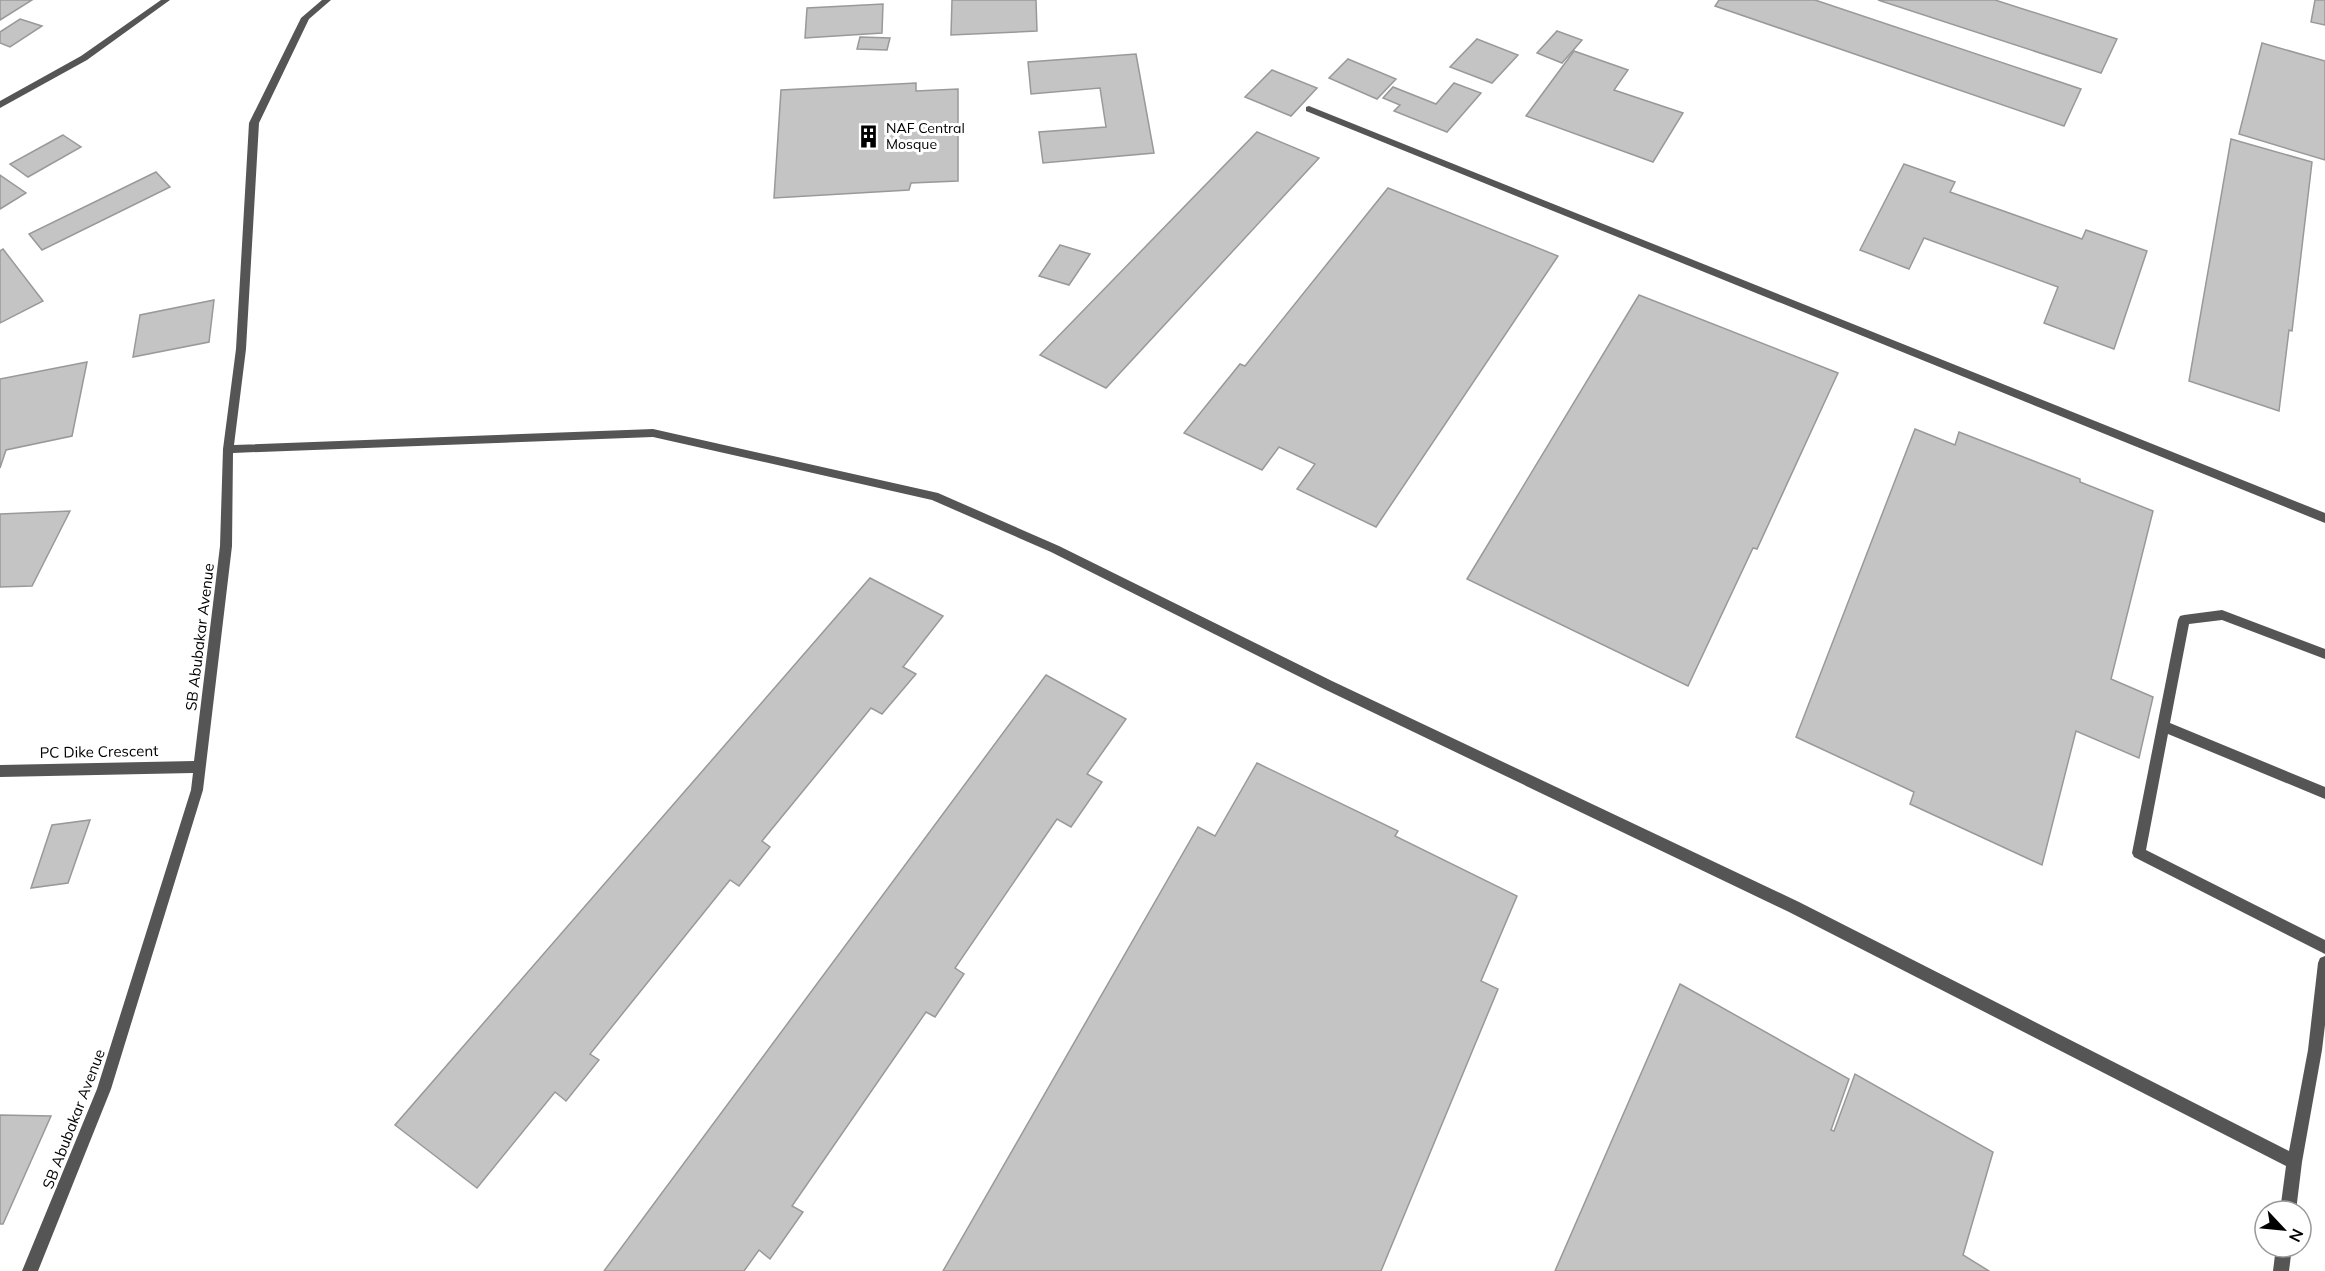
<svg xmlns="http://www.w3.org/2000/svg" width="2325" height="1271" viewBox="0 0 2325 1271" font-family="Mulish,sans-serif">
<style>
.building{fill:#c4c4c4;stroke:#999;stroke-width:1.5}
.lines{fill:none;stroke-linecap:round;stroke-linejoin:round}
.street{fill:#555;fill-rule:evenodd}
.labels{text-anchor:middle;stroke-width:6;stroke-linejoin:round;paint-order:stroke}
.far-poi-label{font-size:14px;fill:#000;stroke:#fff;text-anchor:start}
.street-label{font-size:15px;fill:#000;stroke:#fff}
</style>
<rect width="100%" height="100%" fill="#fff"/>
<g class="building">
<polygon points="0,0 32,0 0,20"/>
<polygon points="952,0 1036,0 1037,31 951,35"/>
<polygon points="1719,0 1815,0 2081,89 2064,126 1715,6"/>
<polygon points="1878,0 1995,0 2117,39 2101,73"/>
<polygon points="2315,0 2325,0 2325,25 2311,22"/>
<polygon points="883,4 882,33 805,38 807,8"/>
<polygon points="20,19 42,26 10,47 0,43 0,32"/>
<polygon points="1557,31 1582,40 1562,63 1537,53"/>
<polygon points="860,37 890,38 887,50 857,49"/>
<polygon points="1477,39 1518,55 1492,83 1450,67"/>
<polygon points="2262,43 2325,61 2325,160 2239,134"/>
<polygon points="1574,51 1628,70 1614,90 1683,113 1653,162 1526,116"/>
<polygon points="1136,54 1154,153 1043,163 1039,132 1106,127 1100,88 1031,94 1028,62"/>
<polygon points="1348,59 1396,79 1377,99 1329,78"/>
<polygon points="1272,70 1317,88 1291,116 1245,97"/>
<polygon points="916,83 916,91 958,89 958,181 911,183 909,190 774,198 781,90"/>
<polygon points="1454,83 1481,93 1447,132 1394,111 1400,105 1383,98 1393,87 1436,104"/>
<polygon points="1257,132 1319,158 1106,388 1040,355"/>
<polygon points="63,135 81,147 28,177 10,164"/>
<polygon points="2231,139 2312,162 2292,331 2289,330 2279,411 2189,381"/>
<polygon points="1904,164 1955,182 1950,192 2082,239 2086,230 2147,251 2114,349 2044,323 2058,287 1924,238 1909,269 1860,250"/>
<polygon points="156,172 170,187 42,250 29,234"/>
<polygon points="0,175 26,193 0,209"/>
<polygon points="1388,188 1558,256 1376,527 1297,489 1315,464 1279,447 1262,470 1184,433 1240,364 1245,366"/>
<polygon points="1060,245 1090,254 1069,285 1039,276"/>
<polygon points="3,249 43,301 0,323 0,251"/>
<polygon points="1639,295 1838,373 1757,549 1753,548 1688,686 1467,579"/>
<polygon points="214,300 209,342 133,357 140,315"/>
<polygon points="87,362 72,436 6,450 0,468 0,379"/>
<polygon points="1915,429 1955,445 1959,432 2080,479 2080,482 2153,511 2111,679 2153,697 2139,758 2076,731 2042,865 1910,804 1914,792 1796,737"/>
<polygon points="70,511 32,586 0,587 0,514"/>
<polygon points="870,578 943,616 903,667 916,674 882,714 871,708 762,841 770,847 739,886 730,880 590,1054 599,1060 566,1101 555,1092 477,1188 395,1125"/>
<polygon points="1046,675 1126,719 1087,774 1102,782 1071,827 1057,819 955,968 964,974 935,1017 926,1012 792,1206 803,1212 770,1259 759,1250 744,1271 604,1271"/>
<polygon points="1257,763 1398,831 1395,836 1517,896 1481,981 1498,989 1381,1271 943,1271 1198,827 1215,836"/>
<polygon points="90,820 68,883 31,888 52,825"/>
<polygon points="1680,984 1849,1079 1831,1130 1834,1131 1855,1074 1993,1152 1963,1255 1989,1271 1555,1271"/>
<polygon points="0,1115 51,1116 3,1224 0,1224"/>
</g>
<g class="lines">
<g class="street">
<polygon points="161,0 170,0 87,60 0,108 0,101 81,56"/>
<polygon points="322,0 331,0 309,19 259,123 246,349 234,445 653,429 938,493 1059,546 1332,681 1799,902 2289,1151 2308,1050 2318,963 2320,958 2325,956 2325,1025 2322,1050 2302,1162 2296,1211 2280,1211 2286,1166 1789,912 1324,689 1051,552 932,500 653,437 233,453 232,546 203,790 111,1089 38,1271 22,1271 97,1089 191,790 193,773 0,777 0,765 194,761 220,546 223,449 236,349 249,123 301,18"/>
<polygon points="1309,106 2325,513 2325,523 1306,111 1306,107"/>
<polygon points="2222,610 2325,649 2325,659 2222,620 2189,624 2170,723 2325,787 2325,799 2168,734 2146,850 2325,940 2325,954 2134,857 2132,853 2178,620 2180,616 2184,615"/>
<polygon points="2276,1247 2292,1247 2289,1271 2273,1271"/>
</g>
</g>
<defs>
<symbol id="building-bare" viewBox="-9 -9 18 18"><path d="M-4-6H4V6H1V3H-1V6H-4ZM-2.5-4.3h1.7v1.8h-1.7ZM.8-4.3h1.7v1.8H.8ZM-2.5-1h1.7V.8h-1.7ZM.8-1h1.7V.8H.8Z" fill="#000" stroke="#fff" stroke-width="2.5" paint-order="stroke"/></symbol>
</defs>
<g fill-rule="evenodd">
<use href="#building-bare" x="852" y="120" width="33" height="33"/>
</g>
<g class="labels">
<g class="far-poi-label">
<text x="886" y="133">NAF Central<tspan x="886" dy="16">Mosque</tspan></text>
</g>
<g class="street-label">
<text transform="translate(200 637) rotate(-83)" y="5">SB Abubakar Avenue</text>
<text transform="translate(99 752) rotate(-1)" y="5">PC Dike Crescent</text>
<text transform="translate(74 1119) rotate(-69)" y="5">SB Abubakar Avenue</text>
</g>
</g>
<g transform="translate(2283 1229) rotate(116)"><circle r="28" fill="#ffffff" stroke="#999999" stroke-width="1.5"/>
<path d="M0-4.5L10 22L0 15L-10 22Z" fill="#000000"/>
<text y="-9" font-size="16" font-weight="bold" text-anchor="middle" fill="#000000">N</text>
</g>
</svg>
